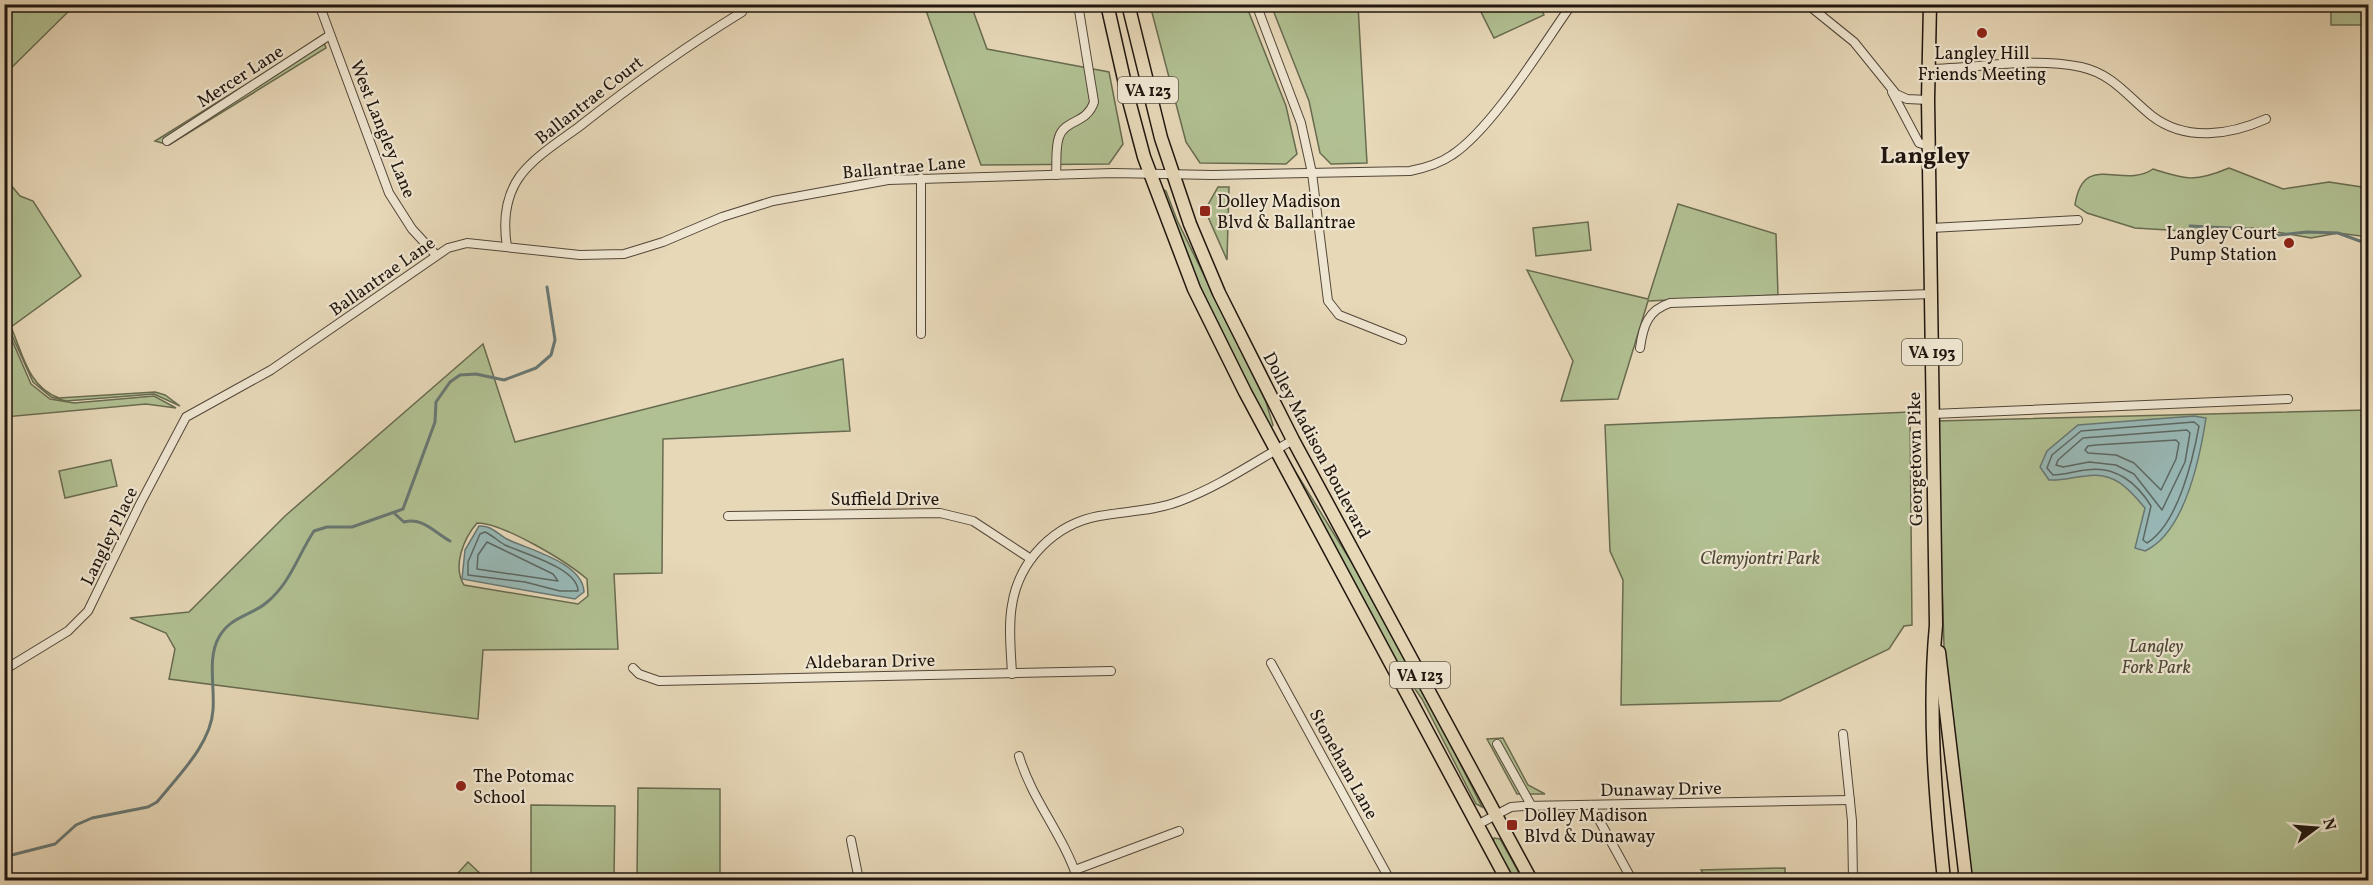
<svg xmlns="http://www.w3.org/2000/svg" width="2373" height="885" viewBox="0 0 2373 885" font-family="Vollkorn,serif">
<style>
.green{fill:#b1c092;stroke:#686b50;stroke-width:1.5;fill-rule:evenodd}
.water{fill:#98b8b6;stroke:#687773;stroke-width:1.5}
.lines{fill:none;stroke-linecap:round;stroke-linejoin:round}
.shore{stroke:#5c6762;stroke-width:1.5}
.stream{stroke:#687773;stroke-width:3}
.street-casing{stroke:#524639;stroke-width:10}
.primary-casing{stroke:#20160f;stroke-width:15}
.street{stroke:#efe6d1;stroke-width:8}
.primary{stroke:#e7d8b8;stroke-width:12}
.poi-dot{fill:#8f2418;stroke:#efe6d1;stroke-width:2}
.labels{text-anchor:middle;stroke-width:4.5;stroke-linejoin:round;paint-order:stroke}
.shield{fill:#efe6d1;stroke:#5e5449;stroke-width:1.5}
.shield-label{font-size:16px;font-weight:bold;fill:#20160f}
.poi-label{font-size:18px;fill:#20160f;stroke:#efe6d1;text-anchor:start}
.street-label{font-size:18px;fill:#20160f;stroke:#efe6d1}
.park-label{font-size:18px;font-style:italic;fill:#4c4936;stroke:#efe6d1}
.district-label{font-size:24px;font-weight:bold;fill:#20160f;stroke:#efe6d1}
</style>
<rect width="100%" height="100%" fill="#e7d8b8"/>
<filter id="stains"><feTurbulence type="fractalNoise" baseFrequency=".00333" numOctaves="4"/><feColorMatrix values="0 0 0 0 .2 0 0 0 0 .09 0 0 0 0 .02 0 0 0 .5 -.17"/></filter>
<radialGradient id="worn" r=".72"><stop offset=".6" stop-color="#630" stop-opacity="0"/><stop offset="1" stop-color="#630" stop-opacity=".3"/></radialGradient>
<g class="green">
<polygon points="5,4 75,4 75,5 5,74"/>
<polygon points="1539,4 1544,15 1494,38 1481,12 1497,5"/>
<polygon points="924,5 971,5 987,49 1109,72 1123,144 1109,164 981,165"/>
<polygon points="1150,5 1246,5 1286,106 1297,154 1286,164 1200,163 1186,142"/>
<polygon points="1271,5 1358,5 1367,163 1331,164 1320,153 1309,101"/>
<rect x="2331" y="5" width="37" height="20"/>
<polygon points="322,37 326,48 169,145 155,141"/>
<path d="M 2229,168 L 2283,189 L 2329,182 L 2368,188 L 2368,237 L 2338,233 L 2311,238 L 2255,228 L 2200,232 L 2135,228 L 2087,213 L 2075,205 C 2083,150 2123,190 2153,169 C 2186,180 2196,182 2229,168 Z"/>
<path d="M 5,178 L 20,196 L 33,201 L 81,276 L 11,327 C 23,354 28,387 59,398 L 155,392 L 165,395 L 180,406 L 154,394 L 66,401 L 51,397 L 33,382 L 5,320 Z"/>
<polygon points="1218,187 1229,187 1227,260 1205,210"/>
<path d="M 1162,189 L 1166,191 L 1177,220 L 1266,402 L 1273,425 L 1270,428 C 1229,350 1190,273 1162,189 Z"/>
<polygon points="1678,204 1776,234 1778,295 1648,301 1618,399 1561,401 1573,361 1527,270 1648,299"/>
<polygon points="1588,222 1591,250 1536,256 1533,228"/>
<polygon points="5,324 31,384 50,399 74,403 154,396 176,408 146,404 5,417"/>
<path d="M 483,344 L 515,442 L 843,359 L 850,431 L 663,439 L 662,573 L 614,574 L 618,649 L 483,650 L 478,719 L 169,679 L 175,649 L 166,633 L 130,618 L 189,612 L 285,516 ZM 477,523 C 503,523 566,561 587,579 L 588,596 L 578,604 L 464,585 C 452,566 464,538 477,523 Z"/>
<polygon points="2368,410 2368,880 1971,880 1945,677 1937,421"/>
<polygon points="1910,412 1912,625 1904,626 1889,649 1780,701 1621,705 1623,580 1610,551 1605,425"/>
<polygon points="1287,458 1352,563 1436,716 1482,807 1476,804 1422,699 1390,653"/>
<polygon points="111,460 117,486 65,498 59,471"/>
<polygon points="1503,738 1528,785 1545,794 1517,794 1487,739"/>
<polygon points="638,788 720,789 720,880 637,880"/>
<polygon points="531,805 615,806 614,880 531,880"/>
<polygon points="1494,838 1500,839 1523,880 1511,880 1493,843"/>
<polygon points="468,862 486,879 486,880 456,880 458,873"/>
<polygon points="1785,868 1785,880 1707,880 1701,870"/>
</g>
<g class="water">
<path d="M 2194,416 L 2206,418 C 2200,457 2185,532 2145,551 L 2135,548 L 2145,508 C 2129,489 2114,471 2086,476 C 2073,477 2062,481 2049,480 L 2040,467 L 2047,451 L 2078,425 Z"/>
<path d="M 479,526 C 492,525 498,535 509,540 C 530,550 583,563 584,592 L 575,599 L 462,579 L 465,550 Z"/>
</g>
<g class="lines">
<g class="shore">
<path d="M 2194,422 L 2199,426 C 2193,459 2178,524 2147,543 L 2143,540 L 2151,506 C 2137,483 2115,465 2086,470 C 2075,471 2065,475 2053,475 L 2047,468 L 2052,455 L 2081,431 Z"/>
<polygon points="2187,430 2190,433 2185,462 2162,510 2134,474 2116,465 2089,462 2063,467 2056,465 2058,460 2083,438"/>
<polygon points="2176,440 2179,443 2176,459 2161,490 2134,463 2116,455 2088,453 2085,450 2088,446 2096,445"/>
<path d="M 485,532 C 492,535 498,541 505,545 C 522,553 578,568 578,591 L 560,591 L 525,582 L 468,575 L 468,562 L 480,534 Z"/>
<polygon points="487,542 553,574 558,581 477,569 478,555"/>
</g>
<g class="stream">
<polyline points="2190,226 2249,229 2262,237 2307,232 2338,233 2368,244"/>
<path d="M 395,514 L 404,522 C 423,517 435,533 450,541"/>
<path d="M 4,857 L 55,844 L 76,825 L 92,818 L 148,807 L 157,802 C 178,776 211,744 213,710 C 215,687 207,658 219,637 C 230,617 250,616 266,603 C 290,584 298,555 314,531 L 327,527 L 352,527 L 403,509 L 435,422 L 436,402 L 450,382 L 460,375 L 476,374 L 504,380 L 536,368 L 551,355 L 555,340 L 547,287"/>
</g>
<defs>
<g id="street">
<polyline points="319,4 389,193 412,229 436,255"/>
<polyline points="1256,4 1301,123 1312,173 1328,301 1339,315 1402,340"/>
<polyline points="1807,4 1854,42 1896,94 1907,99 1928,100"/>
<path d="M 1930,69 C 1979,68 2032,57 2081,67 C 2113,74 2128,97 2152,116 C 2186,142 2230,135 2266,119"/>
<polyline points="1892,92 1919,143 1929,146"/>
<polyline points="167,141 330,35"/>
<path d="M 1056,175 C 1057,163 1055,148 1059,137 C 1065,119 1087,124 1094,102 L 1078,4"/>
<polyline points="921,178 921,334"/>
<polyline points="1931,228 2078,220"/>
<path d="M 507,247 C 503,222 505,197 520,176 C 535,156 560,141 580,126 C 632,85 685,47 742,12"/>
<path d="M 1640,348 C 1643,326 1648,310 1670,303 L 1932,294"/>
<polyline points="1932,414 2288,399"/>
<polyline points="728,516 940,513 973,521 1031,559"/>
<polyline points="1271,663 1390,880"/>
<polyline points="633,668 639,674 659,681 1111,671"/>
<path d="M 4,670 L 68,631 L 88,611 L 140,504 L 186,417 L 271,370 L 448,248 L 467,243 L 580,255 L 624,254 L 663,242 L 722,217 L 773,201 L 888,180 L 1113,173 L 1213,175 L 1410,171 C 1425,168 1439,164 1452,155 C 1493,128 1542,46 1572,4"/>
<path d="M 1012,674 C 1011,651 1008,627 1012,605 C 1019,560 1055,524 1099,516 C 1127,511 1154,511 1180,501 C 1220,486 1256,461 1293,440"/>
<polyline points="1843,734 1852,821 1853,880"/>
<polyline points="1497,744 1531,805"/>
<path d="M 1019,756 C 1032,800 1064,836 1078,880"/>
<polyline points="1591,805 1632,880"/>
<polyline points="1477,825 1511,807 1523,806 1850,800"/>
<polyline points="851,840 859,880"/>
<polyline points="1075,870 1179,831"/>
</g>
<g id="primary">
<polyline points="1107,4 1128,97 1144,157 1194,289 1245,392 1507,880"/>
<polyline points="1128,4 1161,138 1190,224 1219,293 1293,440 1531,880"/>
<path d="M 1930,4 L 1928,100 L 1936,625 C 1928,711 1935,795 1944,880"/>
<polyline points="1939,652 1966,880"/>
</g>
</defs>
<use href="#street" class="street-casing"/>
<use href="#primary" class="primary-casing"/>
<use href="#street" class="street"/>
<use href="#primary" class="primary"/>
</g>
<g class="poi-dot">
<circle cx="1982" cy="33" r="6"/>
<rect x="1199" y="205" width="12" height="12" rx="3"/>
<circle cx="2289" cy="243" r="6"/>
<circle cx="461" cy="786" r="6"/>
<rect x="1506" y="819" width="12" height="12" rx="3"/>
</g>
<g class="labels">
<g class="shield">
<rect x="1118" y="77" width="60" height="26" rx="4.5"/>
<rect x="1902" y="339" width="60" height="26" rx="4.5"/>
<rect x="1390" y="662" width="60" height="26" rx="4.5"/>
</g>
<g class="shield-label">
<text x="1148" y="96">VA 123</text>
<text x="1932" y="358">VA 193</text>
<text x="1420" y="681">VA 123</text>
</g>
<g class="poi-label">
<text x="1982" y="59" text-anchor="middle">Langley Hill<tspan x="1982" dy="21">Friends Meeting</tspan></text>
<text x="1217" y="207">Dolley Madison<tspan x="1217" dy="21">Blvd &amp; Ballantrae</tspan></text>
<text x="2277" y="239" text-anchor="end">Langley Court<tspan x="2277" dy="21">Pump Station</tspan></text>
<text x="473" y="782">The Potomac<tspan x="473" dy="21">School</tspan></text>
<text x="1524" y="821">Dolley Madison<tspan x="1524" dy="21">Blvd &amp; Dunaway</tspan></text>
</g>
<g class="street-label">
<text transform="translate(240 76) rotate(-33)" y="6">Mercer Lane</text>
<text transform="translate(589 100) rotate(-38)" y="6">Ballantrae Court</text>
<text transform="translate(383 129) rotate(68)" y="6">West Langley Lane</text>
<text transform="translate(904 167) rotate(-5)" y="6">Ballantrae Lane</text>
<text transform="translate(382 276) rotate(-35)" y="6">Ballantrae Lane</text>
<text transform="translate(1317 445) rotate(62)" y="6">Dolley Madison Boulevard</text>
<text transform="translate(1915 459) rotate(-91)" y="6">Georgetown Pike</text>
<text x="885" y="505">Suffield Drive</text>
<text transform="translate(109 536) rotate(-64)" y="6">Langley Place</text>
<text transform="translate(870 661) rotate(-1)" y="6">Aldebaran Drive</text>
<text transform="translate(1344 764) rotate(61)" y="6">Stoneham Lane</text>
<text transform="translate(1661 789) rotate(-1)" y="6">Dunaway Drive</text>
</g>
<g class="park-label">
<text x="1760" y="564">Clemyjontri Park</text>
<text x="2156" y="652">Langley<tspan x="2156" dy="21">Fork Park</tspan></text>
</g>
<g class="district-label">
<text x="1925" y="163">Langley</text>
</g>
</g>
<rect width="2373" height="885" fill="none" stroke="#e7d8b8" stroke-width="24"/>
<rect x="6" y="6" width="2361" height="873" fill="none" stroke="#20160f" stroke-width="3"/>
<rect x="12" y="12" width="2349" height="861" fill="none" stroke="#20160f" stroke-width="1.5"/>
<g transform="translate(2316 828) rotate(74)" stroke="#efe6d1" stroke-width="4.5" paint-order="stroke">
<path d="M0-4.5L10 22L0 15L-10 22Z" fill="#20160f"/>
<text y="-9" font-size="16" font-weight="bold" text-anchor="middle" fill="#20160f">N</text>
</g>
<rect width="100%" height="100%" filter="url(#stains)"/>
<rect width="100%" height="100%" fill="url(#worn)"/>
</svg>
